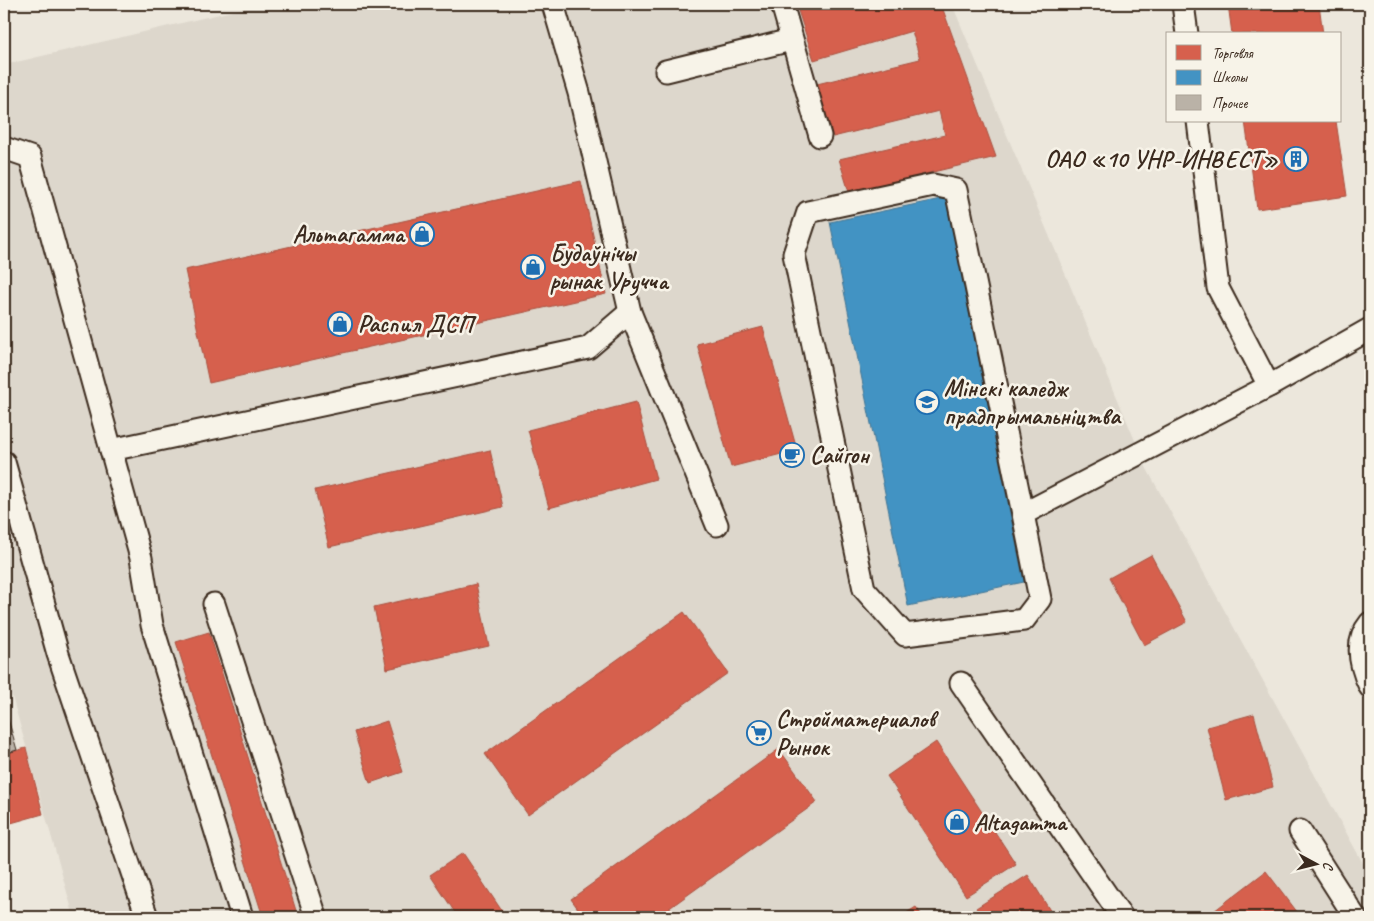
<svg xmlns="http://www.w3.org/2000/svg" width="1374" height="921" viewBox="0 0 1374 921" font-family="Caveat,sans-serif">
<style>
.built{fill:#ddd7cc}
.shops{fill:#d6604d;stroke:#a8503f}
.schools{fill:#4393c3;stroke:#417492}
.building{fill:#bab2a7;stroke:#3b2a1e}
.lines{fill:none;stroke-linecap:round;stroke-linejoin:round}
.service-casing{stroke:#3b2a1e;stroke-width:25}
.service{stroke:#f7f3e8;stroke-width:21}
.labels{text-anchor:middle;stroke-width:5;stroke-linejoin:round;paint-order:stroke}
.poi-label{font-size:24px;font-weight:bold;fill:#3b2a1e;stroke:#f7f3e8;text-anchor:start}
</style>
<rect width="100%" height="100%" fill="#ece7dc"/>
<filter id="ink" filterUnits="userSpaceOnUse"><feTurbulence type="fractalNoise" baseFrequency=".02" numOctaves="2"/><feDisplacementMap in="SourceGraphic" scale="10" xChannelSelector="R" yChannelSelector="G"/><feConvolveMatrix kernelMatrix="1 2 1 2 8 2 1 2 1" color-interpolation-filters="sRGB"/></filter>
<g filter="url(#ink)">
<polygon class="built" points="262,4 952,4 1147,469 1370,876 1370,917 74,917 4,668 4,65"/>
<g class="shops">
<polygon points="808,4 941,4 996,157 849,192 839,159 945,135 939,111 833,137 817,84 920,59 912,31 814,60 797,7"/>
<polygon points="1228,4 1319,4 1323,34 1232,34"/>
<polygon points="1245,121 1336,121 1347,196 1257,209"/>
<polygon points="581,181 606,294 209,383 185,270"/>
<polygon points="763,327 797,450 731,467 697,344"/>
<polygon points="636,402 656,479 549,508 528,430"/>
<polygon points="490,450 503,507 329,547 315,490"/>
<polygon points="1151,555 1187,622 1144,645 1109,578"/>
<polygon points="476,584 489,646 387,669 374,607"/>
<polygon points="684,612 728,673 528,815 485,754"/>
<polygon points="209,632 298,917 263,917 176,642"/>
<polygon points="1254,714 1273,787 1226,800 1207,727"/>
<polygon points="387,721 403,772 370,783 354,732"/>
<polygon points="936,742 1016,864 966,896 887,776"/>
<polygon points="26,748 43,814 4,825 4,754"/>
<polygon points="779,749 817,802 657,917 584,917 571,899"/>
<polygon points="463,853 506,917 458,917 430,875"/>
<polygon points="1266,871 1301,917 1218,917 1214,911"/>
<polygon points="1028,875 1054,917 982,917 976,908"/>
<polygon points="916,907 923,917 900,917"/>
</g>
<polygon class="schools" points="946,198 1024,582 908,606 830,222"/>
<polygon class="building" points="4,705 17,750 4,754"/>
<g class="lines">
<defs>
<g id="service">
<polyline points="553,4 579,93 630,312 717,525"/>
<polyline points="782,4 820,136"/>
<polyline points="1183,4 1187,34"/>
<polyline points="666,71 791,40"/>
<polyline points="1198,121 1218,288 1269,386 1370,329"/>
<polyline points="4,148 30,157 141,558 152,625 242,917"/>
<polyline points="111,450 588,348 630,312"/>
<polyline points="4,462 58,654 147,917"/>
<polyline points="1023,514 956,190 933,185 808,212 794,254 864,589 905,635 1024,620 1040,599 1023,514 1269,386"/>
<polyline points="214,604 316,917"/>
<path d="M 1370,623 C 1354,642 1360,666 1370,687"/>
<polyline points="961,683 1122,917"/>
<polyline points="1300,831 1355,917"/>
</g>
</defs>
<use href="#service" class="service-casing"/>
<use href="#service" class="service"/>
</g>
</g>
<defs>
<symbol id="building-ring" viewBox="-11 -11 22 22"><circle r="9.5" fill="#f7f3e8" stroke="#1f6fb2" stroke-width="1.5"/><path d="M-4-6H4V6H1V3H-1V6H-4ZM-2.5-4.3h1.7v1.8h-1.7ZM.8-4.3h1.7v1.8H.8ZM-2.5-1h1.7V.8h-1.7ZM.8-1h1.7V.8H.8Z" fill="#1f6fb2"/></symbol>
<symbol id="shop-ring" viewBox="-11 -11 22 22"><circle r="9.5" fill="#f7f3e8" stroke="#1f6fb2" stroke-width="1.5"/><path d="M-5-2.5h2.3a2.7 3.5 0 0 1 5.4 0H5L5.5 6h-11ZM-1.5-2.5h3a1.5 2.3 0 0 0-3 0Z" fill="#1f6fb2"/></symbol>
<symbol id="university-ring" viewBox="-11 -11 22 22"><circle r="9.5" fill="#f7f3e8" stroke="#1f6fb2" stroke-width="1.5"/><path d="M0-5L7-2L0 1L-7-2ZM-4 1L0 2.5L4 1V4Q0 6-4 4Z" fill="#1f6fb2"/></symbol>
<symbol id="cafe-ring" viewBox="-11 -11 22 22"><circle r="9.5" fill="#f7f3e8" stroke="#1f6fb2" stroke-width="1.5"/><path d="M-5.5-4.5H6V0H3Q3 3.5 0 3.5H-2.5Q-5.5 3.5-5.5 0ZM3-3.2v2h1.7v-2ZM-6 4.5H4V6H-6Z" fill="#1f6fb2"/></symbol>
<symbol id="supermarket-ring" viewBox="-11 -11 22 22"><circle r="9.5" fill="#f7f3e8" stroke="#1f6fb2" stroke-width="1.5"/><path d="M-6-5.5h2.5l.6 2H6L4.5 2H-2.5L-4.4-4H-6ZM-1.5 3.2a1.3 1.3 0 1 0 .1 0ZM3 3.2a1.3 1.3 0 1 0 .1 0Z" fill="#1f6fb2"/></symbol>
</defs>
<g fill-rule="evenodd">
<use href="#building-ring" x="1282" y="145" width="28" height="28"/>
<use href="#shop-ring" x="408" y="220" width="28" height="28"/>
<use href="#shop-ring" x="519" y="253" width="28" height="28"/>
<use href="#shop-ring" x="326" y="310" width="28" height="28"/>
<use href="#university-ring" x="913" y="388" width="28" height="28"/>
<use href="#cafe-ring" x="778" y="441" width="28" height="28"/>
<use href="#supermarket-ring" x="745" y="719" width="28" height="28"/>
<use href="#shop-ring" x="943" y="808" width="28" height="28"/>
</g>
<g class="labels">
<g class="poi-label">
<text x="1278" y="167" text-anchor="end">ОАО «10 УНР-ИНВЕСТ»</text>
<text x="404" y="242" text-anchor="end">Альтагамма</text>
<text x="550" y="261">Будаўнічы<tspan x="550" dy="28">рынак Уручча</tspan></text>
<text x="358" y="332">Распил ДСП</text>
<text x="944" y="396">Мінскі каледж<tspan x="944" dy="28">прадпрымальніцтва</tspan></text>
<text x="810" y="463">Сайгон</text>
<text x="776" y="727">Стройматериалов<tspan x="776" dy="28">Рынок</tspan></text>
<text x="974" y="830">Altagamma</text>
</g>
</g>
<rect width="1374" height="921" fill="none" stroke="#f7f3e8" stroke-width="20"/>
<rect x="10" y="10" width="1354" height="901" fill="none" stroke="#3b2a1e" stroke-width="2" filter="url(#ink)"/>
<rect x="1166" y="32" width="175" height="90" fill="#f7f3e8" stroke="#aca397"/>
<rect x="1176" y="45" width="25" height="15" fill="#d6604d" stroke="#aca397"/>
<text x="1212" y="58" font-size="15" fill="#3b2a1e">Торговля</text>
<rect x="1176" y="70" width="25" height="15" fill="#4393c3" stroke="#aca397"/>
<text x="1212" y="82" font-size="15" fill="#3b2a1e">Школы</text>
<rect x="1176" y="95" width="25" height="15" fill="#bab2a7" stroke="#aca397"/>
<text x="1212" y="108" font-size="15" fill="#3b2a1e">Прочее</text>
<g transform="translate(1316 864) rotate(97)" stroke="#f7f3e8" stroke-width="4" paint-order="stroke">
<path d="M0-4L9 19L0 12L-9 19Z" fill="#3b2a1e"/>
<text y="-8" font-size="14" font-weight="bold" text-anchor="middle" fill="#3b2a1e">С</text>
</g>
</svg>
